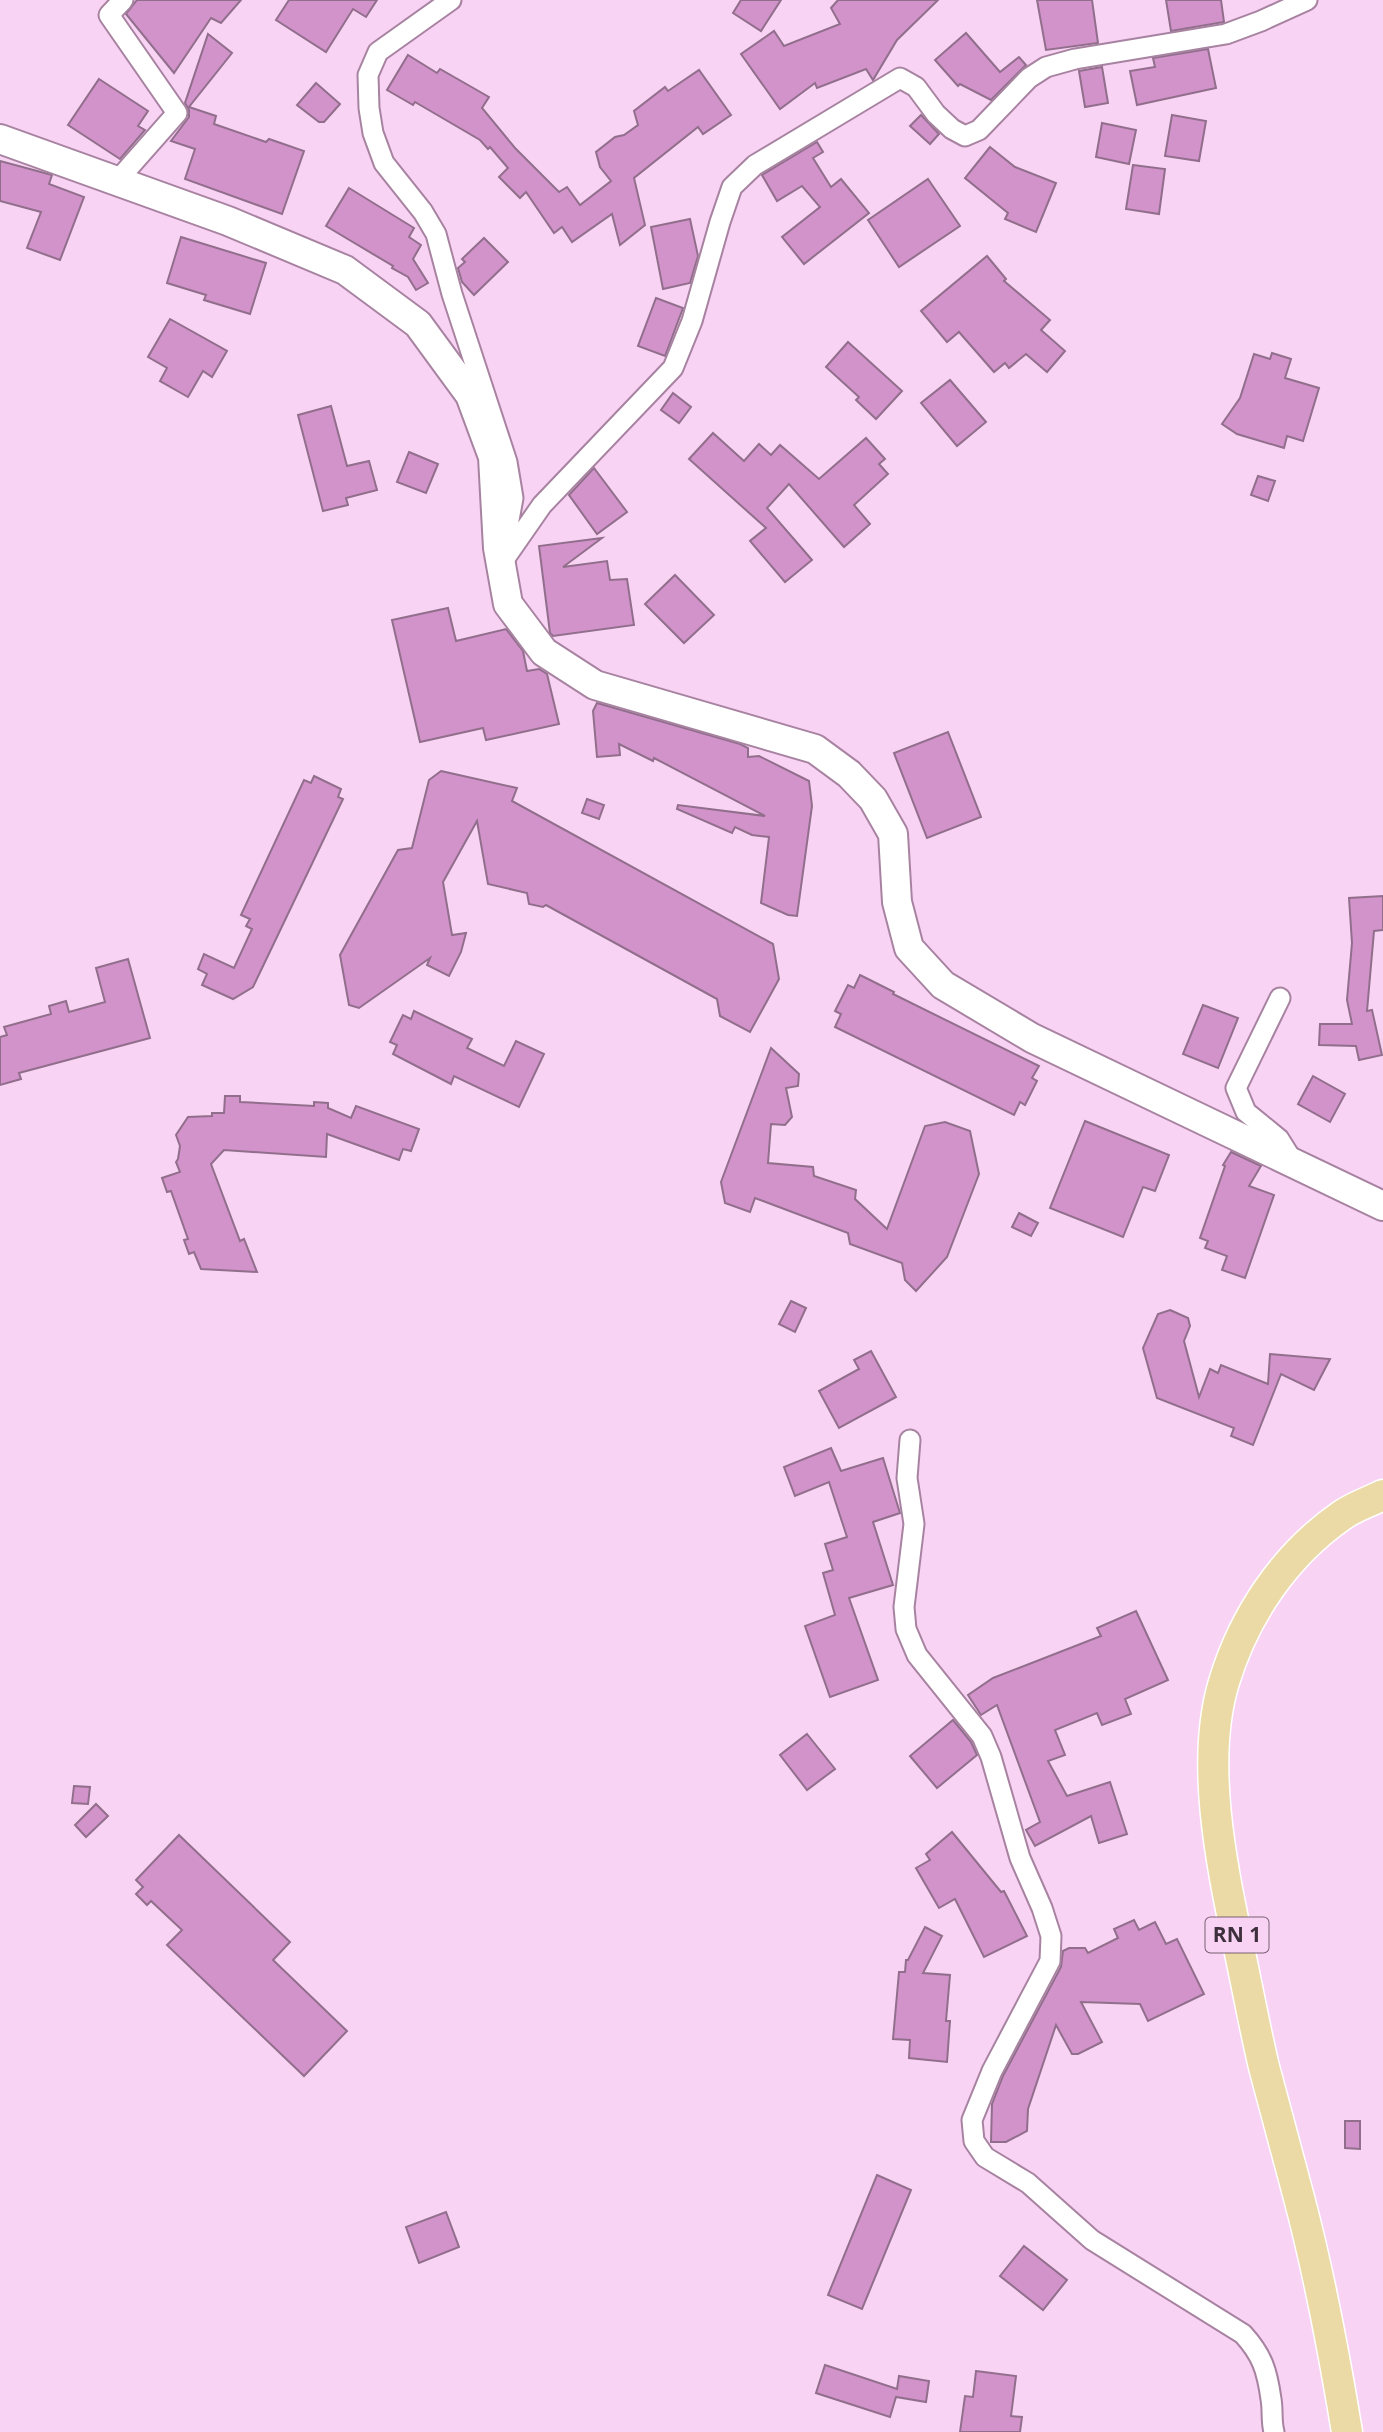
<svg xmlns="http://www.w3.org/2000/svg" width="1383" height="2432" viewBox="0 0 1383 2432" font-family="'Open Sans',sans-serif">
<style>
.building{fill:#d293ca;stroke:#916f8c;stroke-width:2}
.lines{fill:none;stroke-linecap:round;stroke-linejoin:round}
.minor-casing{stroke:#a783a1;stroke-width:23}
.secondary-casing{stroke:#a783a1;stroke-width:32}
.primary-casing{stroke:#fff;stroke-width:33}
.minor{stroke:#fff;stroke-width:19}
.secondary{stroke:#fff;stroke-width:28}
.primary{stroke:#ecdaa6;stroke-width:30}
.labels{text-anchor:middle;stroke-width:5;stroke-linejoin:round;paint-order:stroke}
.shield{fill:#f9d3f3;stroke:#766073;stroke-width:2}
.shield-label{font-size:21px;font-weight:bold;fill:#3e2f3c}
</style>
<rect width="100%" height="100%" fill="#f9d3f3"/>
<g class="building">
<polygon points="137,0 241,0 221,23 211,18 174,73 126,14"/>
<polygon points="289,0 377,0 366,17 353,9 326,52 276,20"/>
<polygon points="741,0 781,0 761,31 733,13"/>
<polygon points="838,0 938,0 897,40 873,80 866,69 817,88 815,83 780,109 741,54 774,31 784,46 840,24 831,8"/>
<polygon points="1037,0 1092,0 1098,43 1046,50"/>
<polygon points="1166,0 1221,0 1224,22 1171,31"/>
<polygon points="966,33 1000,72 1019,57 1026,65 991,100 960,84 958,86 935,60"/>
<polygon points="208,34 232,53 189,107 216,116 214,124 266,142 269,139 304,151 282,214 185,179 195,149 171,141 189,117 189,110 185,103"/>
<polygon points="1208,49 1216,88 1137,105 1130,71 1155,67 1153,58"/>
<polygon points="408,55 437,73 440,69 489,97 482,108 515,148 559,192 567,187 580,205 611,181 600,167 596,152 615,137 624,135 638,125 634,111 665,87 668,91 699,70 731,115 703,134 698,127 634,178 645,225 620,245 612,214 572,242 562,227 554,233 526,192 520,198 499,177 508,168 490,147 488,149 480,140 415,102 413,105 387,90"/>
<polygon points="1102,67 1108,103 1085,107 1079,71"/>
<polygon points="99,79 148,111 138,126 145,130 120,159 68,125"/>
<polygon points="316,83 340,104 324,122 319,122 297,105"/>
<polygon points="921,115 939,134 930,144 910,126"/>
<polygon points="1172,115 1206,121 1199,161 1165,156"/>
<polygon points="1102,123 1136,130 1129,164 1096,157"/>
<polygon points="817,142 823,152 813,158 831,187 841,179 869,213 804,264 782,237 820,207 802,186 777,201 762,175"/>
<polygon points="990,147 1015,167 1056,183 1036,232 1005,219 1008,213 965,178"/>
<polygon points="0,161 52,175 49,184 84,197 60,260 27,248 41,212 0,201"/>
<polygon points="1133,165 1165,169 1159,214 1126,209"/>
<polygon points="928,179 960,226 899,267 868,220"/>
<polygon points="349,188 414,228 409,237 421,245 413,259 428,283 416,290 408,277 392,268 393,266 326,226"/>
<polygon points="690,219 698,256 690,283 663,289 651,227"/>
<polygon points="181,237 266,263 250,314 204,300 206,295 167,283"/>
<polygon points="484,238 508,262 474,295 462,282 458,268 465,262 462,259"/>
<polygon points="987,256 1006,279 1004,281 1050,320 1041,330 1065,351 1047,372 1026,354 1009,368 1005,363 994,372 959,332 947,342 921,311"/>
<polygon points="656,298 683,308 665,356 638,346"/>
<polygon points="170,319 227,351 212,377 203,371 188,397 160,381 167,368 148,357"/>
<polygon points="848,342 902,391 876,419 856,400 859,397 826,367"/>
<polygon points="1272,353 1291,359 1285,378 1319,388 1303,441 1287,436 1284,448 1237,434 1222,424 1240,398 1254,354 1270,359"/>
<polygon points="950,380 986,422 957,446 921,403"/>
<polygon points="673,393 691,407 679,423 661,410"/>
<polygon points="331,406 347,466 369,461 377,490 346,498 348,505 323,511 298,415"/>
<polygon points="713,433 744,461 759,444 771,455 780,445 819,479 866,438 885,459 879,464 888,474 854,505 870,524 844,547 789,484 767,508 812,560 785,582 750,541 766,528 689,459"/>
<polygon points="409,452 438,464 426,493 397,482"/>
<polygon points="594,468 627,512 597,534 569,495"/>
<polygon points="1258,476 1275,481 1268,501 1251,495"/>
<polygon points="602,538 563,567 607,561 610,580 627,579 634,625 553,636 550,633 539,546"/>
<polygon points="675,575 714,615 684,643 645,604"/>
<polygon points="448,608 456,641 506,629 523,651 527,671 539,669 547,674 559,724 486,740 483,728 420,742 392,620"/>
<polygon points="597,703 740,744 748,748 748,757 759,756 809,781 812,806 797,916 788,915 761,903 769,837 752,835 735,827 732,833 677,809 678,805 765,816 654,758 653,761 619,744 620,755 597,757 593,711"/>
<polygon points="948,732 981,817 927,838 894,753"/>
<polygon points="441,771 517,788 512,801 773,944 779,979 750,1032 720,1016 717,999 546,905 543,907 529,904 527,893 488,884 477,821 443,882 452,935 466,933 461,952 449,976 427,965 430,958 359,1008 349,1005 340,955 398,850 412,848 429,780"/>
<polygon points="314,776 341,789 338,797 343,799 253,987 233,999 202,985 207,974 198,969 204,954 234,968 252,929 246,926 250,919 241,915 304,780 311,783"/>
<polygon points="587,799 604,805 599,819 582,813"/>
<polygon points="1383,896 1383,930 1374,931 1367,1011 1372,1010 1382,1055 1359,1060 1356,1046 1319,1045 1320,1024 1352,1024 1347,1000 1352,943 1349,898"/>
<polygon points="128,959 150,1038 19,1073 21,1079 0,1085 0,1037 7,1035 4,1027 51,1014 49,1006 66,1001 69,1012 105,1002 96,968"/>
<polygon points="860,975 894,992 893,994 1039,1066 1032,1078 1037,1081 1025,1105 1020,1102 1014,1115 835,1027 841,1014 835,1011 848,985 854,988"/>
<polygon points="1203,1005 1238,1018 1218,1068 1183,1054"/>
<polygon points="414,1011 472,1039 467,1048 504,1066 516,1041 544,1054 519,1107 454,1076 451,1084 393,1054 397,1045 390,1042 403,1015 411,1019"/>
<polygon points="771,1048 799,1074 798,1086 786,1088 792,1117 785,1125 771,1124 768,1163 813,1167 814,1176 856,1190 855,1199 887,1229 925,1126 945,1122 970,1131 979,1174 947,1257 916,1291 905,1280 902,1263 850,1244 848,1233 755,1198 750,1212 725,1203 721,1182"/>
<polygon points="1313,1076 1345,1094 1330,1122 1298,1104"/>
<polygon points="225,1096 240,1096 240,1102 314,1106 314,1102 328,1103 328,1108 351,1118 356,1106 419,1129 411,1151 403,1149 399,1160 327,1134 326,1157 224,1150 211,1164 240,1241 244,1239 257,1272 201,1269 194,1252 189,1254 184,1240 188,1239 171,1191 167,1192 162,1178 180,1172 176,1162 178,1159 180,1146 176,1135 188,1117 212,1116 212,1113 224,1113"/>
<polygon points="1085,1121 1169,1155 1155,1191 1143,1187 1123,1237 1050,1208"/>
<polygon points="1231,1152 1261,1166 1249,1186 1274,1195 1245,1278 1222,1270 1227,1256 1205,1248 1208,1241 1200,1238 1225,1166 1223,1165"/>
<polygon points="1019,1213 1038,1223 1031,1236 1012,1227"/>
<polygon points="791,1301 806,1308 795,1332 779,1324"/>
<polygon points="1170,1310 1188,1318 1190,1326 1184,1341 1199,1397 1210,1369 1218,1373 1221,1365 1268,1384 1270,1354 1330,1359 1314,1390 1281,1374 1253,1445 1231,1436 1234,1428 1157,1398 1143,1348 1158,1314"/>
<polygon points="871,1351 896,1397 839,1428 819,1391 859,1369 854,1360"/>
<polygon points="831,1448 841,1471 883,1458 900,1513 873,1522 893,1585 849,1598 878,1680 830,1697 805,1626 835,1615 823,1573 833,1570 825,1544 847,1537 829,1482 795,1496 784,1467"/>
<polygon points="1136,1611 1168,1680 1125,1699 1131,1714 1102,1725 1097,1713 1055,1730 1065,1755 1048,1761 1067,1796 1110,1782 1127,1834 1099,1843 1091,1816 1035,1846 1026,1830 1040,1822 997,1705 981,1715 968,1695 993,1678 1101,1636 1097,1628"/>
<polygon points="953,1720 971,1742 977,1755 937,1788 910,1756"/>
<polygon points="807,1734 835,1769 807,1790 780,1755"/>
<polygon points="74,1786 90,1787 88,1804 72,1803"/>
<polygon points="96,1804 108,1816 86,1837 75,1825"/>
<polygon points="952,1832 1001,1892 1004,1891 1027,1936 984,1957 955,1899 939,1908 916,1868 930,1860 926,1854"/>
<polygon points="179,1835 290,1942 273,1960 347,2031 304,2076 167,1945 182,1930 151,1901 147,1905 136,1894 143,1887 136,1880"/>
<polygon points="1134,1920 1139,1930 1155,1922 1166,1944 1177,1939 1204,1994 1148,2021 1140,2004 1081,2002 1102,2042 1078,2054 1072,2054 1056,2025 1028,2109 1027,2131 1006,2142 991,2142 992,2104 1003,2076 1061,1967 1063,1951 1069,1948 1085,1948 1088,1953 1118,1938 1114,1929"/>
<polygon points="925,1927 942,1936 923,1973 950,1975 946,2021 950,2021 947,2062 909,2058 910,2040 893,2039 899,1972 905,1972 906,1960 908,1960"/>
<polygon points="1345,2121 1360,2121 1360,2149 1345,2148"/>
<polygon points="877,2175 911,2190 862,2309 828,2295"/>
<polygon points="446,2212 459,2247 419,2263 406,2227"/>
<polygon points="1024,2246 1067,2280 1043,2310 1000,2276"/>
<polygon points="825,2365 897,2389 899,2376 929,2381 926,2402 896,2397 890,2417 816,2393"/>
<polygon points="976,2371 1016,2376 1011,2416 1022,2417 1020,2432 960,2432 965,2396 973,2397"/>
</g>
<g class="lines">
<defs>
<g id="minor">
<polyline points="451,0 378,52 368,75 369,108 373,133 384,163 423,212 436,234 452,294 507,462 513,498 501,564 542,505 673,368 692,321 720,222 732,187 755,165 900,78 916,87 936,114 952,129 965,136 979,130 1029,78 1046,67 1075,59 1226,34 1261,21 1307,0"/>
<polyline points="117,181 177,113 109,15 123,0"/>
<polyline points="1280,998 1236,1088 1246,1112 1279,1139 1294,1163"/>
<path d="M 910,1440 L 907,1478 L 914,1524 L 904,1607 L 906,1629 L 917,1655 L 982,1736 L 991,1757 L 1020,1858 L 1042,1908 L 1051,1936 L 1050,1961 L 992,2071 L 972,2120 L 974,2141 L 985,2157 L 1028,2183 L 1092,2240 L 1243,2334 C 1262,2355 1267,2370 1271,2399 C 1273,2410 1271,2421 1274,2432"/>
</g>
<polyline id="secondary" points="0,139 228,221 345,270 418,324 470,395 493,457 498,548 508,604 544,652 595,685 815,749 849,774 873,799 893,834 897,902 909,948 943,985 1032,1038 1383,1206"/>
<path id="primary" d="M 1347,2432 C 1334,2353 1319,2272 1298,2194 C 1287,2152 1275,2109 1264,2067 C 1255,2029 1248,1991 1240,1953 C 1223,1871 1199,1764 1224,1682 C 1244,1616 1284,1556 1341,1516 C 1353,1507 1369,1502 1383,1495"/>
</defs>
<use href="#minor" class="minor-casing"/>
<use href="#secondary" class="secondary-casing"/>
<use href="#primary" class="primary-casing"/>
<use href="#minor" class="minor"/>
<use href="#secondary" class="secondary"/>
<use href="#primary" class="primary"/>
</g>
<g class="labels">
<rect class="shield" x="1205.5" y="1917.5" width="63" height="35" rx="5"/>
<g class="shield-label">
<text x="1237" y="1942">RN 1</text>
</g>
</g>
</svg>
